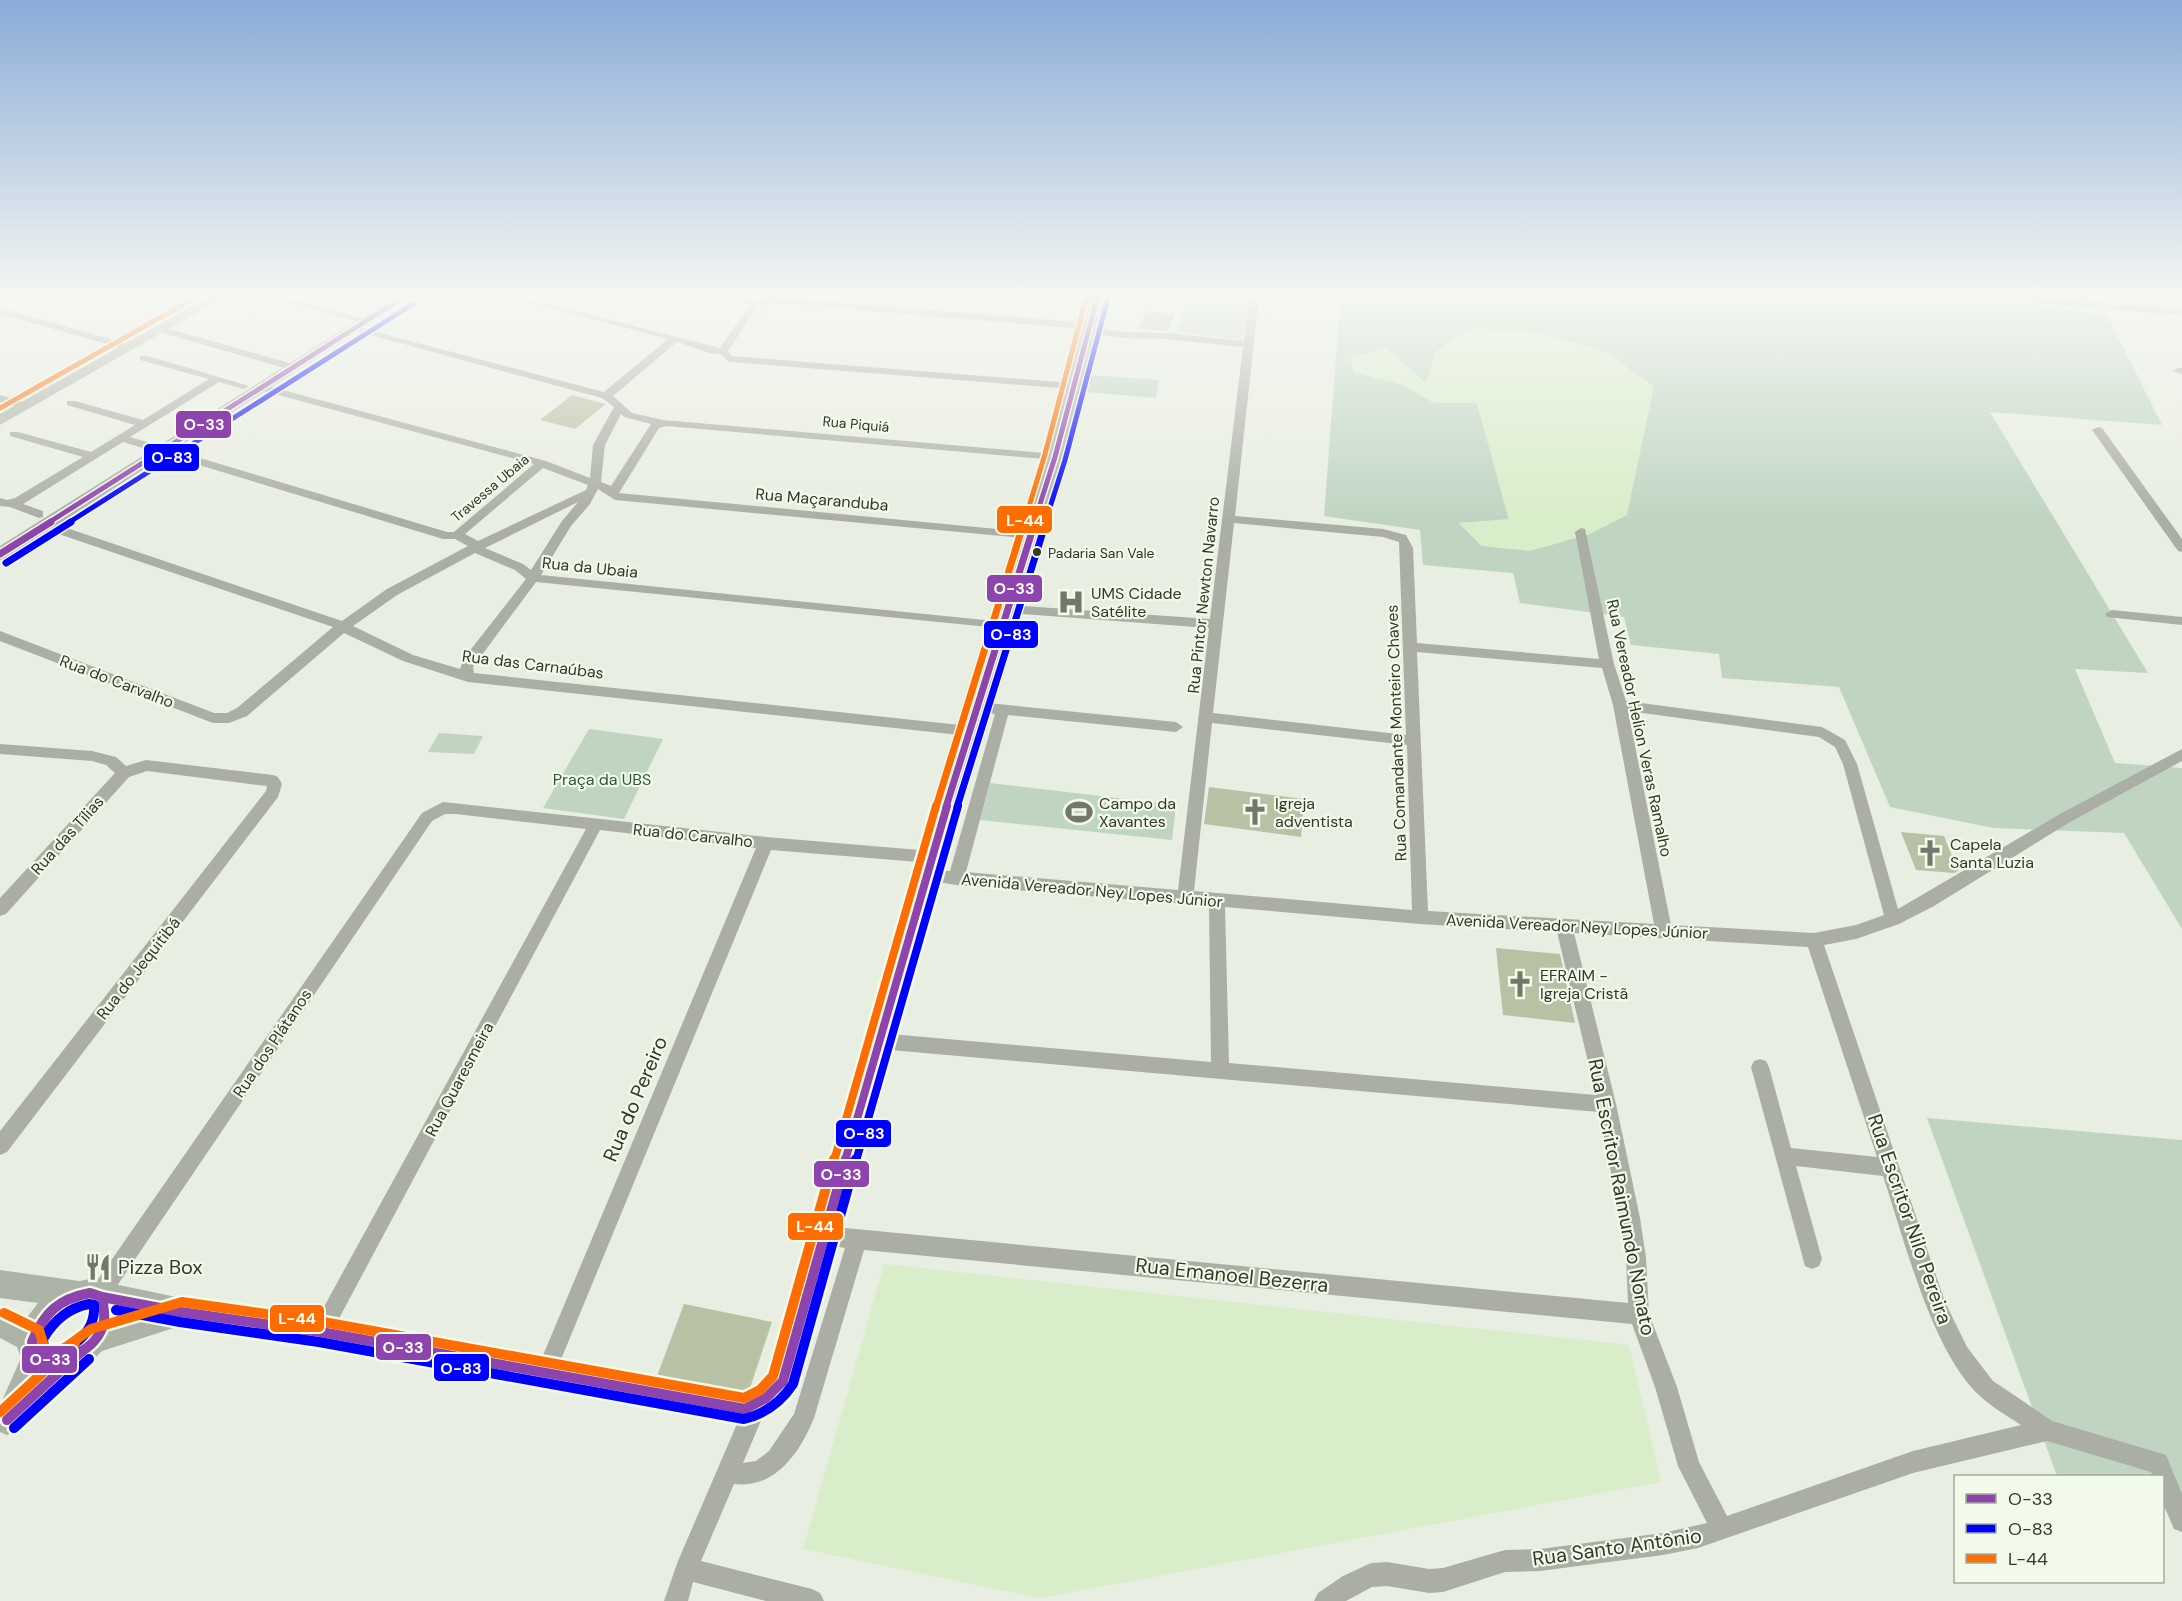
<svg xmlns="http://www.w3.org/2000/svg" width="2182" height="1601" viewBox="0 0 2182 1601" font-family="'DM Sans',sans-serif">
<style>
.green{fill:#bfd5c2;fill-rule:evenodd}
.sand{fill:#d8edc9}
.building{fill:#b9c1a4}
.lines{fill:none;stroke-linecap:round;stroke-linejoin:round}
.street{fill:#aaaea4;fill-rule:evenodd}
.secondary{fill:#aeb3a7;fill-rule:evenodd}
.bus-1-far3-casing{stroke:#f2faea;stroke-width:8}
.bus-1-far2-casing{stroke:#f2faea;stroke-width:10}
.bus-1-far1-casing{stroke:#f2faea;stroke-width:13}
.bus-1-casing{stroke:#f2faea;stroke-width:15}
.bus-2-far3-casing{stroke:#f2faea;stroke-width:8}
.bus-2-far2-casing{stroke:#f2faea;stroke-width:10}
.bus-2-far1-casing{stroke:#f2faea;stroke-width:13}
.bus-2-casing{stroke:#f2faea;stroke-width:15}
.bus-3-far3-casing{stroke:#f2faea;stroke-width:8}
.bus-3-far2-casing{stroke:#f2faea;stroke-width:10}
.bus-3-far1-casing{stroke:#f2faea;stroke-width:13}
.bus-3-casing{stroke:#f2faea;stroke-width:15}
.bus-1-far3{stroke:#8e44ad;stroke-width:5}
.bus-1-far2{stroke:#8e44ad;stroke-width:7}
.bus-1-far1{stroke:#8e44ad;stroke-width:8}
.bus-1{stroke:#8e44ad;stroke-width:10}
.bus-2-far3{stroke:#00f;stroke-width:5}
.bus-2-far2{stroke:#00f;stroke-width:7}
.bus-2-far1{stroke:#00f;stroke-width:8}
.bus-2{stroke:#00f;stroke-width:10}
.bus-3-far3{stroke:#ff6c00;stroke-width:5}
.bus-3-far2{stroke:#ff6c00;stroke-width:7}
.bus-3-far1{stroke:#ff6c00;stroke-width:8}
.bus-3{stroke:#ff6c00;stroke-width:10}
.bus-dot{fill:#343829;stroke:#f2faea;stroke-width:2}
.labels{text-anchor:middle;stroke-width:4.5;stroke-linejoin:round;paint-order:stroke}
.far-street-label{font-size:14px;fill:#343829;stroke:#f2faea}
.bus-label{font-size:14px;fill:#343829;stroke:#f2faea;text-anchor:start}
.street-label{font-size:16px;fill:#343829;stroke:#f2faea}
.poi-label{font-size:16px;fill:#343829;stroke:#f2faea;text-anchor:start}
.park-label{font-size:16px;fill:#2d563b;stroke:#f2faea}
.near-street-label{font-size:20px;fill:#343829;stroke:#f2faea}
.near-poi-label{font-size:20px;fill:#343829;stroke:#f2faea;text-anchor:start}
.line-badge{stroke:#f2faea;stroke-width:2}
.badge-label{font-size:16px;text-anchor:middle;font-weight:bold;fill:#fff}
</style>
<rect width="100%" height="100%" fill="#e8eee2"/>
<g class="green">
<polygon points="1124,295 1251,295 1242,340 1176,332 1185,307 1123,299"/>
<path d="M 1274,295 L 2104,295 L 2112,304 L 1968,296 L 2107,315 L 2162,425 L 1990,412 L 2148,673 L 2075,669 L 2115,763 L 2182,768 L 2182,929 L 2124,833 L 1993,828 L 1890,807 L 1839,687 L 1722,678 L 1719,654 L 1631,645 L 1624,617 L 1520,603 L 1513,573 L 1423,565 L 1420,530 L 1324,516 L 1340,304 ZM 1387,349 L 1425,383 L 1654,386 L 1482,546 L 1459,523 L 1509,520 L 1477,403 L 1434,403 L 1401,384 L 1354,372 Z"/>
<polygon points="1090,375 1159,380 1156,398 1086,392"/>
<polygon points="589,729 663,739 624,819 543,808"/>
<polygon points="439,733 483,736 474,754 428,752"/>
<polygon points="990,783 1176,805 1172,840 980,820"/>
<polygon points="1927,1118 2182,1140 2182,1495 2162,1476 2057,1476"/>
</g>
<g class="sand">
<polygon points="1467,330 1536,332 1604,351 1654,386 1627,515 1590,534 1530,551 1482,546 1459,523 1509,519 1477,403 1434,403 1401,384 1354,372 1350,358 1387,349 1425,383 1436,352"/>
<polygon points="884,1264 1629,1345 1661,1482 1040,1598 803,1549"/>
</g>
<g class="building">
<polygon points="1147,310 1175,314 1168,331 1138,329"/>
<polygon points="572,395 606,404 575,429 540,420"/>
<polygon points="1209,787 1304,799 1301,837 1204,824"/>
<polygon points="1901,832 1944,836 1958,871 1954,873 1916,870"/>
<polygon points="1496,948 1560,954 1575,1023 1503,1015"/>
<polygon points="684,1304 772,1322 750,1388 745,1392 657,1376"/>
</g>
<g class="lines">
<g class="street">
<polygon points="262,295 277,295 370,321 365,324"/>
<path d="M 498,295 L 513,295 L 720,348 L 749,305 L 737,301 L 731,295 L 741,295 L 756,301 L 776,297 L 1089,323 L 1093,324 L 1093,328 L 1121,332 L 1165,333 L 1244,341 L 1249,295 L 1259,295 L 1235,516 L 1383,529 L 1406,535 L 1413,548 L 1417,643 L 1599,659 L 1575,532 L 1581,528 L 1585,529 L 1614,664 L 1626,701 L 1822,727 L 1845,740 L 1857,764 L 1898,909 L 2060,814 L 2182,749 L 2182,761 L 2070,822 L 1934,906 L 1899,924 L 1856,939 L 1824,945 L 1945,1302 L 1967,1347 L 1993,1381 L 2017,1397 L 2052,1421 L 2166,1455 L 2182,1494 L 2182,1532 L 2174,1529 L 2162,1501 L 2162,1476 L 2153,1476 L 2151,1472 L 2047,1441 L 1913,1473 L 1698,1548 L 1663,1555 L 1540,1571 L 1505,1572 L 1443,1592 L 1429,1593 L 1387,1586 L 1372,1587 L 1346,1601 L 1314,1601 L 1318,1593 L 1343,1576 L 1371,1563 L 1387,1562 L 1429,1569 L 1443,1568 L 1505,1550 L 1540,1549 L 1663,1533 L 1707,1523 L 1678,1466 L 1655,1387 L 1632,1324 L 864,1250 L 814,1418 C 800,1452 776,1489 734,1484 L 701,1561 L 812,1589 L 820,1593 L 824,1601 L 766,1601 L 693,1582 L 688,1601 L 664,1601 L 678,1561 L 749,1396 L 757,1393 L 765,1396 L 768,1404 L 743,1463 L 756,1461 L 769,1451 L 794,1414 L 845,1248 L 817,1243 L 814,1236 L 817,1229 L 824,1226 L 1628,1303 L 1626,1258 L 1620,1218 L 1599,1112 L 879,1049 L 873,1047 L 870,1041 L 873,1035 L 879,1033 L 1211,1062 L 1209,906 L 956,885 L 921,879 L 919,875 L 921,871 L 927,869 L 950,871 L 995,714 L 972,711 L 970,707 L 972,703 L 977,702 L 1176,722 L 1183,727 L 1176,732 L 1008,715 L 966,872 L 1178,890 L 1209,628 L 1009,613 L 1003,609 L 1009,605 L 1210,619 L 1243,347 L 1165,339 L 1121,338 L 1084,332 L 1084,329 L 776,303 L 758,306 L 728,351 L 732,356 L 1073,383 L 1078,386 L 1073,389 L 729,362 L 720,354 L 709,353 L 677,342 L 613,396 L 632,413 L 663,420 L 1055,454 L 1061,457 L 1055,460 L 666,426 L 659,428 L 619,493 L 1029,532 L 1033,533 L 1033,539 L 615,500 L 598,489 L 590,504 L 571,526 L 541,575 L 1004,622 L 1009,623 L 1011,626 L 1009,629 L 536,582 L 473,667 L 474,673 L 969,726 L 976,731 L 969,736 L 468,682 L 403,661 L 344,633 L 247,716 L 229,723 L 213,723 L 0,641 L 0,631 L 214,713 L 227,713 L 237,708 L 333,627 L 41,528 L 41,522 L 49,522 L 342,621 L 387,589 L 468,546 L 455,539 L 443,539 L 123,442 L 23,504 L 43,511 L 43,517 L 39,518 L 10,507 L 0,506 L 0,498 L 7,500 L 15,498 L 83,457 L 10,436 L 10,432 L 18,432 L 91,452 L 135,425 L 67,405 L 67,401 L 75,401 L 143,420 L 209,379 L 140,360 L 140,356 L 148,356 L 249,386 L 244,389 L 219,382 L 130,437 L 447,532 L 454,532 L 534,464 L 256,389 L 256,385 L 264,385 L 546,461 L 590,478 L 593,445 L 614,407 L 602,398 L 348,329 L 353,326 L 604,392 L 668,339 ZM 621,414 L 624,417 L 651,424 L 611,486 L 601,482 L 605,445 ZM 543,468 L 588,485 L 586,490 L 478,541 L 465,534 ZM 578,502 L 562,521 L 531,570 L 523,564 L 485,548 ZM 1234,523 L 1383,537 L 1399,542 L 1406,735 L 1213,713 ZM 475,553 L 515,570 L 526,579 L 464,658 L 460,669 L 413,655 L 353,626 L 397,595 ZM 1417,652 L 1602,668 L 1613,705 L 1654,924 L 1428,911 ZM 1628,711 L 1819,737 L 1835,747 L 1843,764 L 1884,915 L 1856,925 L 1814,933 L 1671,925 ZM 1212,723 L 1407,745 L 1412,910 L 1194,891 ZM 1225,907 L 1420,924 L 1557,932 L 1596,1095 L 1229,1063 ZM 1574,933 L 1808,947 L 1877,1157 L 1791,1148 L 1769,1067 L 1766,1061 L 1760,1059 L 1754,1061 L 1751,1067 L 1805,1266 L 1812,1269 L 1819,1266 L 1822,1259 L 1796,1166 L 1883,1176 C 1904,1238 1932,1353 1980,1396 C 1992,1407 2007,1416 2021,1425 L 1913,1451 L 1727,1516 L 1699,1462 L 1677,1387 L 1649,1314 L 1646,1258 L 1640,1218 L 1616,1104 Z"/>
<polygon points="1960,295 1997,295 2182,309 2182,315 1965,298"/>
<polygon points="0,308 132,345 133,347 128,350 0,314"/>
<polygon points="159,326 296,365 297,367 288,369 155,331 154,329"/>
<polygon points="2178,368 2182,368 2182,374 2173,371"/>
<polygon points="0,395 29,404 30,406 25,409 0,402"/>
<polygon points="2098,427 2102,428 2182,539 2182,552 2178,551 2092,430"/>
<polygon points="2112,610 2182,617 2182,625 2107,617 2105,614"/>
<polygon points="0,744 92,751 116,757 126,766 146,760 273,775 278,777 282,784 278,797 7,1152 0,1155 0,1131 266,791 267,786 147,771 129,777 6,914 0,916 0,898 115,773 106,765 92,761 0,754"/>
<polygon points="443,802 766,837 931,851 937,853 939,857 937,861 931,863 771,850 553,1379 546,1382 539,1379 536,1372 756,848 600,830 328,1339 321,1342 314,1339 311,1332 314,1325 586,829 456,814 445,814 432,821 106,1302 99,1305 92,1302 89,1295 92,1288 422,813"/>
</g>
<g class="secondary">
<polygon points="212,295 228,295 0,425 0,414"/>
<polygon points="398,295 414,295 6,558 0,560 0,546"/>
<path d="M 1091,295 L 1105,295 L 1063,457 L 942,857 L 798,1381 C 788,1405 768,1415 745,1424 L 321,1346 L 180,1326 L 102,1351 L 18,1431 L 7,1435 L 0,1432 L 0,1405 L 21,1358 L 17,1347 L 0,1338 L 0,1309 L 25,1320 L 38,1303 L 0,1298 L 0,1270 L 79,1281 L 90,1279 L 181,1298 L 321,1318 L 745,1394 L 760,1384 L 770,1373 L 920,857 L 1047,457 ZM 90,1307 L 92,1309 C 88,1330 69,1349 47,1347 C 45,1326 72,1310 90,1307 Z"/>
</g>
<defs>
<g id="bus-1-far3">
<polyline points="48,523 407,295"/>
<polyline points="1034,523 1055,457 1098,295"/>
</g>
<g id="bus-1-far2">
<polyline points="0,554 51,522"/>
<polyline points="946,807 1035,522"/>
</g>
<polyline id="bus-1-far1" points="845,1161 947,806"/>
<g id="bus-1">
<path d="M 90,1293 L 102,1297 C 103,1304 105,1314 104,1321 C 98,1351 62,1366 36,1354 L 32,1342 C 44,1313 58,1299 90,1293 Z"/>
<polyline points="102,1297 181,1312 321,1332 745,1409 766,1398 783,1381 846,1159"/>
<polyline points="7,1420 82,1351"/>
</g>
<g id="bus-2-far3">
<polyline points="68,523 413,304"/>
<polyline points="1045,523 1065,460 1108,298"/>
</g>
<g id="bus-2-far2">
<polyline points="6,563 71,522"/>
<polyline points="957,807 1046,522"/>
</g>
<polyline id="bus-2-far1" points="856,1161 958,806"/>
<g id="bus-2">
<path d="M 89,1304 L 94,1305 C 96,1332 71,1355 44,1349 L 43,1339 C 54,1320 68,1308 89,1304 Z"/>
<path d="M 116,1310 L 180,1322 L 319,1342 L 744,1419 C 765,1414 781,1402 793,1384 L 856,1159"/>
<polyline points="14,1428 89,1359"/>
</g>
<g id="bus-3-far3">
<polyline points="0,408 200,295"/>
<polyline points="1024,523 1045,454 1087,295"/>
</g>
<polyline id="bus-3-far2" points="936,807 1024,522"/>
<polyline id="bus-3-far1" points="834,1161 936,806"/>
<g id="bus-3">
<polyline points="4,1313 39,1330 45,1349 62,1350 91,1329 182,1302 323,1322 744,1398 760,1390 773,1376 834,1159"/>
<polyline points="0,1412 75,1343"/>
</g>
</defs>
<use href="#bus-1-far3" class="bus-1-far3-casing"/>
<use href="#bus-1-far2" class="bus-1-far2-casing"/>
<use href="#bus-1-far1" class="bus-1-far1-casing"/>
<use href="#bus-1" class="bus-1-casing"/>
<use href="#bus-2-far3" class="bus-2-far3-casing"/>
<use href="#bus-2-far2" class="bus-2-far2-casing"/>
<use href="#bus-2-far1" class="bus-2-far1-casing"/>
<use href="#bus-2" class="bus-2-casing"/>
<use href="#bus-3-far3" class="bus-3-far3-casing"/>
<use href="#bus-3-far2" class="bus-3-far2-casing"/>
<use href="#bus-3-far1" class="bus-3-far1-casing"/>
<use href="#bus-3" class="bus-3-casing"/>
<use href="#bus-1-far3" class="bus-1-far3"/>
<use href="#bus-1-far2" class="bus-1-far2"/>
<use href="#bus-1-far1" class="bus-1-far1"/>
<use href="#bus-1" class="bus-1"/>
<use href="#bus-2-far3" class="bus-2-far3"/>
<use href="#bus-2-far2" class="bus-2-far2"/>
<use href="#bus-2-far1" class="bus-2-far1"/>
<use href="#bus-2" class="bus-2"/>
<use href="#bus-3-far3" class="bus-3-far3"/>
<use href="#bus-3-far2" class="bus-3-far2"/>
<use href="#bus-3-far1" class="bus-3-far1"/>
<use href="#bus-3" class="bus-3"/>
</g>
<linearGradient id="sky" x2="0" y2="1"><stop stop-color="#8aacd7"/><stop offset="0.57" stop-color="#f5f7f2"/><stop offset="1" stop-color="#f5f7f2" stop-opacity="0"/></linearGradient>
<rect width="2182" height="519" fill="url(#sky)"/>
<defs>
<symbol id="hospital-bare" viewBox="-9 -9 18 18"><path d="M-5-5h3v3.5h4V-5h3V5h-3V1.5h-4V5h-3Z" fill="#73786a" stroke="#f2faea" stroke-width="2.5" paint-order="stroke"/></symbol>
<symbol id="stadium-bare" viewBox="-9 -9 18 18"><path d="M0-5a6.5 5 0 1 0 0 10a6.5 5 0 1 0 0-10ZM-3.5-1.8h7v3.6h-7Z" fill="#73786a" stroke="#f2faea" stroke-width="2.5" paint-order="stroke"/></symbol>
<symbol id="church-bare" viewBox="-9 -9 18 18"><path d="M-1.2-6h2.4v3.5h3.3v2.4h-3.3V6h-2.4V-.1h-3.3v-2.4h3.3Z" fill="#73786a" stroke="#f2faea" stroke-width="2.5" paint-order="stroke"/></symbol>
<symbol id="restaurant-bare" viewBox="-9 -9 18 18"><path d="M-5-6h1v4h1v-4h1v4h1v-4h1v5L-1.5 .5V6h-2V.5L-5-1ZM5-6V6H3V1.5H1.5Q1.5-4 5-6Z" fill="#73786a" stroke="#f2faea" stroke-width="2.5" paint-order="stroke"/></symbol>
</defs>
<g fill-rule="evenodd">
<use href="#hospital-bare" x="1052" y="583" width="38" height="38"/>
<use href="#stadium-bare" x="1060" y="793" width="38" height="38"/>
<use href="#church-bare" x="1236" y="793" width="38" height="38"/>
<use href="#church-bare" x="1911" y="834" width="38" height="38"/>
<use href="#church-bare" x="1501" y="965" width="38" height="38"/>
<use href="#restaurant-bare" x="79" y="1248" width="38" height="38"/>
</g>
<circle class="bus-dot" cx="1037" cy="552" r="5"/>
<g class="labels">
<g class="far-street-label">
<text transform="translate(856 424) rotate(5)" y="5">Rua Piquiá</text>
<text transform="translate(490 488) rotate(-40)" y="5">Travessa Ubaia</text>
</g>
<g class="bus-label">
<text x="1048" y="558">Padaria San Vale</text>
</g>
<g class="street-label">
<text transform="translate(822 499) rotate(5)" y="6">Rua Maçaranduba</text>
<text transform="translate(590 567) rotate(6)" y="6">Rua da Ubaia</text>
<text transform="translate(1203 595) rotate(-84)" y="6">Rua Pintor Newton Navarro</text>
<text transform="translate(533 664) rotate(7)" y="6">Rua das Carnaúbas</text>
<text transform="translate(117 681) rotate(21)" y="6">Rua do Carvalho</text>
<text transform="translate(1640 728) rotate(78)" y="6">Rua Vereador Helion Veras Ramalho</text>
<text transform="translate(1396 733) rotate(-92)" y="6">Rua Comandante Monteiro Chaves</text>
<text transform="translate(67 835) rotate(-48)" y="6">Rua das Tílias</text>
<text transform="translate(693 835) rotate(6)" y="6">Rua do Carvalho</text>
<text transform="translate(1092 890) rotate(5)" y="6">Avenida Vereador Ney Lopes Júnior</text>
<text transform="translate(1577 926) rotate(3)" y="6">Avenida Vereador Ney Lopes Júnior</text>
<text transform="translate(138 968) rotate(-52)" y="6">Rua do Jequitibá</text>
<text transform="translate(272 1043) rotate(-56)" y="6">Rua dos Plátanos</text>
<text transform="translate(459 1079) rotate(-62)" y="6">Rua Quaresmeira</text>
</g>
<g class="poi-label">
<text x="1091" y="599">UMS Cidade<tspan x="1091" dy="18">Satélite</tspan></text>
<text x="1099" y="809">Campo da<tspan x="1099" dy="18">Xavantes</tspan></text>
<text x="1275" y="809">Igreja<tspan x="1275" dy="18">adventista</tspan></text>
<text x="1950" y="850">Capela<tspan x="1950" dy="18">Santa Luzia</tspan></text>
<text x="1540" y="981">EFRAIM -<tspan x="1540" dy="18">Igreja Cristã</tspan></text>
</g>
<g class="park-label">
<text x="602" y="785">Praça da UBS</text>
</g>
<g class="near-street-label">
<text transform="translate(635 1099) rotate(-67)" y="7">Rua do Pereiro</text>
<text transform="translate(1622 1197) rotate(79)" y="7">Rua Escritor Raimundo Nonato</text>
<text transform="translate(1910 1219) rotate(71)" y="7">Rua Escritor Nilo Pereira</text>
<text transform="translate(1232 1275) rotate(6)" y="7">Rua Emanoel Bezerra</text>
<text transform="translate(1617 1547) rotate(-8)" y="7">Rua Santo Antônio</text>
</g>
<g class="near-poi-label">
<text x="118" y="1274">Pizza Box</text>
</g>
</g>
<g class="line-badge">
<rect x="175" y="410" width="57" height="29" rx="6" fill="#8e44ad"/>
<rect x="143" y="443" width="57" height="29" rx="6" fill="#00f"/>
<rect x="996" y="505" width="57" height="29" rx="6" fill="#ff6c00"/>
<rect x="986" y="574" width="57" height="29" rx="6" fill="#8e44ad"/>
<rect x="983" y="620" width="56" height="29" rx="6" fill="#00f"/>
<rect x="835" y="1119" width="57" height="29" rx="6" fill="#00f"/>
<rect x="813" y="1160" width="57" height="28" rx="6" fill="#8e44ad"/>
<rect x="787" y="1212" width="57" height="29" rx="6" fill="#ff6c00"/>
<rect x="269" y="1304" width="56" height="29" rx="6" fill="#ff6c00"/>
<rect x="375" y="1333" width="57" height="28" rx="6" fill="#8e44ad"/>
<rect x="21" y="1345" width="57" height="29" rx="6" fill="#8e44ad"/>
<rect x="433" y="1353" width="57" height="29" rx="6" fill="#00f"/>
</g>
<g class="badge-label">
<text x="204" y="430">O-33</text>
<text x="172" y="463">O-83</text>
<text x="1025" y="526">L-44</text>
<text x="1014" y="594">O-33</text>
<text x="1011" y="640">O-83</text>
<text x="864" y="1139">O-83</text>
<text x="841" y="1180">O-33</text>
<text x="815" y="1232">L-44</text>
<text x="297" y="1324">L-44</text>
<text x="403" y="1353">O-33</text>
<text x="50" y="1365">O-33</text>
<text x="461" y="1374">O-83</text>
</g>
<rect x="1954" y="1475" width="210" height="108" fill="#f2faea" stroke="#a6ac9d" stroke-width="1.5"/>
<rect x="1966" y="1494" width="30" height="9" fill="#8e44ad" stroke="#a6ac9d" stroke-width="1.5"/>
<text x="2008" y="1505" font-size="18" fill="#343829">O-33</text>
<rect x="1966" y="1524" width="30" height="9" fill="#0000ff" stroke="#a6ac9d" stroke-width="1.5"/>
<text x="2008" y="1535" font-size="18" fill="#343829">O-83</text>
<rect x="1966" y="1554" width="30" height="9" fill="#ff6c00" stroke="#a6ac9d" stroke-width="1.5"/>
<text x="2008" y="1565" font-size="18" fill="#343829">L-44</text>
</svg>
